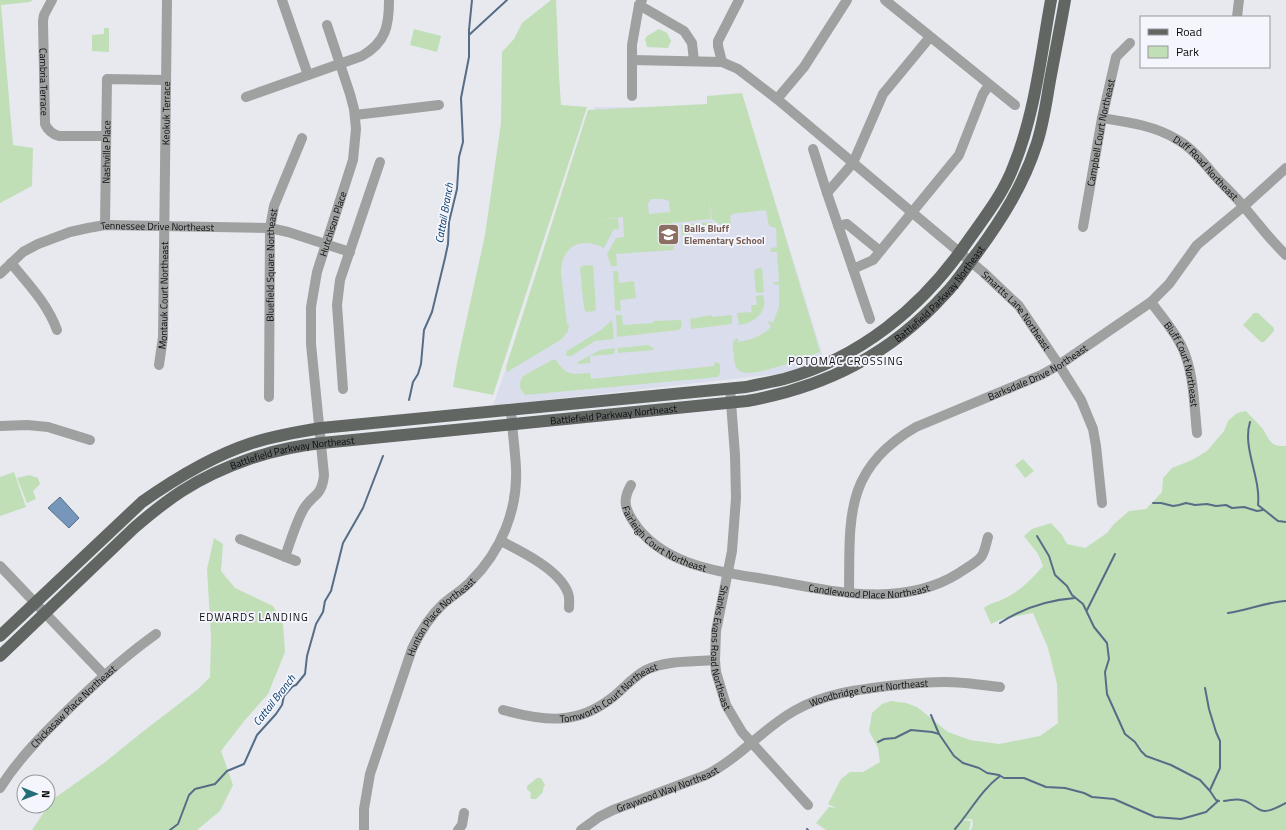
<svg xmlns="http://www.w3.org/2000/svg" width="1286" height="830" viewBox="0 0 1286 830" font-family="'Titillium Web',sans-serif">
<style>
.built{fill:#daddeb}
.green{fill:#c0dfb7;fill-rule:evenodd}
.water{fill:#7697bb;stroke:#566d87}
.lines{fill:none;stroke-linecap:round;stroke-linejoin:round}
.stream{stroke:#566d87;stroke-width:2}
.minor{stroke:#9ea1a0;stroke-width:10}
.major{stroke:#616663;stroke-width:12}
.labels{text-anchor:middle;stroke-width:3.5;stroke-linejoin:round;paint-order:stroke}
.street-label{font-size:10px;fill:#0b0b0e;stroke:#f5f6fd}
.education-label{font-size:10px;font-weight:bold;fill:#785e54;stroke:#f5f6fd;text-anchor:start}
.water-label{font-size:11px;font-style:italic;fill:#043866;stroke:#f5f6fd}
.neighbourhood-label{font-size:11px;letter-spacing:1px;fill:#0b0b0e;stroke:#f5f6fd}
</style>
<rect width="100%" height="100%" fill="#e7e9ef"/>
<polygon class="built" points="595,107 746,107 824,360 786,373 493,406"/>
<g class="green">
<polygon points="0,0 33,0 30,2 1,5 13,145 33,148 32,186 0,203"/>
<path d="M 551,0 L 556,0 C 558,35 558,70 561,105 L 587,107 L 493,395 L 453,387 L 457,363 L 485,235 L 501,123 L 502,52 L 514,39 L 522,23 Z"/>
<polygon points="104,28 109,28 109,52 92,51 92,35 104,34"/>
<polygon points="414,29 441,36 437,52 410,45"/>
<polygon points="659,29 667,33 671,41 668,48 647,47 645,39 647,36"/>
<path d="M 742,93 L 820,352 C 806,357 752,379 740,371 C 735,368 734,361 734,355 C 733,350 732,345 734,340 L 738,338 L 738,342 C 751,340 762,336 771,327 L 768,322 L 770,321 L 773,323 L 779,307 L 779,285 L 773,284 L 775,282 L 779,282 L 777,252 L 770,252 L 771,248 L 777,247 L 776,228 L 769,226 L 766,210 L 732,214 L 730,217 L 731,226 L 724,227 L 712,219 L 709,199 L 711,219 L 672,223 L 674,246 L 673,250 L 616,254 L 617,266 L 611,266 L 607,254 L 616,238 L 624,237 L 623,217 L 591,221 L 618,218 L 619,229 L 590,233 L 613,230 L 604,248 C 581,236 561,246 561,273 L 567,324 L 569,325 L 568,331 L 562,339 L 507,372 L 506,367 L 588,110 L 707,104 L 707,96 ZM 651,199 L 663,199 L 669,201 L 670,212 L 649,214 L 648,204 Z"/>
<polygon points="711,222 718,227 711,228 710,226 696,227 696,229 690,230 690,234 682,235 682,234 681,225"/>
<polygon points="588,265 593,266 596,308 595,311 586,312 584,308 580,268 582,266"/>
<polygon points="760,268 762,269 764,292 756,293 754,271 756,269"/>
<polygon points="613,271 618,271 619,283 634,281 636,298 620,300 621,311 615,310"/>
<path d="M 763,295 C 769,311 754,324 739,325 L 737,313 L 752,312 L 751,305 L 757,305 L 756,296 Z"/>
<polygon points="1254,313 1258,313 1274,328 1274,331 1264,342 1261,342 1243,325"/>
<polygon points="616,315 622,315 623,325 653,323 653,321 681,320 682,326 679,330 617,337"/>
<polygon points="712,315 712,317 732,315 732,324 691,329 690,319"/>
<polygon points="612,320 614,339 595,341 571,356 567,356 566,354 567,351 601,330"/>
<polygon points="648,345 652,347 654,350 618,353 618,348"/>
<polygon points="615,348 614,354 590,356 590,363 578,364 578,362 600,350"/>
<path d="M 552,360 L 556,360 C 567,377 572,374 590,373 L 591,379 L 714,366 L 715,362 L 720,364 L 720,373 L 718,377 L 525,395 L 520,388 L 520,382 L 523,376 Z"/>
<path d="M 1246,411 C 1251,417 1257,422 1262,428 C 1270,439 1269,447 1286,446 L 1286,830 L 971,830 L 973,824 L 972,819 L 959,820 L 971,821 L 969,830 L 826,830 L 816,823 L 829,807 L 836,808 L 828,804 L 841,779 L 850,772 L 863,772 L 880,762 L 878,748 L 869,731 L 872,713 L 882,704 L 891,701 L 906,703 L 917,707 L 948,732 L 970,740 L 999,744 L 1040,736 L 1058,723 L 1057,684 L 1048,648 L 1033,613 L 1002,619 L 991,624 L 984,608 C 990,603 995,603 1001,600 C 1017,594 1032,579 1043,566 L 1038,554 L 1024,536 L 1032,529 L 1051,523 L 1062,535 L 1067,544 L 1085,548 L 1107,533 L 1114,524 L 1129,511 L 1146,509 L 1162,492 L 1163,478 L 1172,468 L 1192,460 L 1207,451 L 1224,431 L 1228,421 L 1237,413 Z"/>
<polygon points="1023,459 1034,471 1025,478 1015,465"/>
<polygon points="14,472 26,507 0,516 0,477"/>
<polygon points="29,475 38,478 40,484 33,491 36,499 27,503 17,478"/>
<polygon points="214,538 223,544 221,571 235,588 273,606 283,624 285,652 268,694 245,720 221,751 233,785 220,811 197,830 32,830 52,800 104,763 141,733 197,690 210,677 211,638 207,569"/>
<polygon points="537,778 541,778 545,785 543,789 543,792 536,799 532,799 530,798 531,793 527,789 527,786"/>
</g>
<polygon class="water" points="60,497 79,518 69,528 48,508"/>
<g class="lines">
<g class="stream">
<polyline points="469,35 507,0"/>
<polyline points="409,400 413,382 418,374 421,364 424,330 432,312 445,258 448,244 449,222 457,189 459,157 463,142 461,98 469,57 469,30 472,0"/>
<path d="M 1250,422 C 1242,448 1261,477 1258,505 L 1278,521 L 1286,522"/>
<polyline points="1153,503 1161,503 1173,506 1179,505 1186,503 1195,505 1207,504 1216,506 1226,505 1232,508 1244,507 1257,511 1263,510"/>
<polyline points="1037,536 1049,556 1055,575 1067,586 1072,595 1083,604 1094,627 1107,643 1109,659 1105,672 1107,694 1125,734 1135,742 1141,751 1146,756 1171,765 1200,780 1210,791 1216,800 1219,801"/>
<polyline points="1087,610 1115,554"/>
<path d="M 1228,613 C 1248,610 1266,602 1286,601"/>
<path d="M 1000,623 C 1023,608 1048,600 1075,598"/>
<polyline points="1205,688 1209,709 1216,732 1220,741 1220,768 1210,790"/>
<polyline points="931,715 939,734 954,756 963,763 979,768 987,773 999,775 1004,778 1024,778 1046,787 1065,788 1084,793 1092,797 1114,799 1155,817 1181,819 1192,816 1206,812 1218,801"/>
<polyline points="878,742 884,739 895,738 911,730 932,732 939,734"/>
<path d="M 1224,801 C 1234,799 1242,798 1251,804 C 1256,807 1259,811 1265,811 C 1272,811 1280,806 1286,803"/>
<polyline points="807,829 808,830"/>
<path d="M 955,829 C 970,812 981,790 1000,776"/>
<polyline points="170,830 178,824 189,795 195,789 215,784 227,771 244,764 257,735 276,714 282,705 284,696 293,686 296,685 305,674 307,656 316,624 323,612 325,601 331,591 343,543 363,508 383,456"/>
</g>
<g class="minor">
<path id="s1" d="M 52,0 L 44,15 L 43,21 L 45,124 C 48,131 52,134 59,136 L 106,136"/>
<polyline points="282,0 308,75"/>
<polyline points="885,0 1015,105"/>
<polyline points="639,5 684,31 692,43 694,61"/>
<polyline points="1237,17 1239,0"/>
<path id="s2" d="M 632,60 L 722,62 L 738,69 L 777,99 L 983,272 L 1019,306 L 1059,365 L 1081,400 L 1093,429 L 1096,446 L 1102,503"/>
<polyline points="722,62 718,46 718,41 739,0"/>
<polyline points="632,96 632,45 639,5 642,0"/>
<path d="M 246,97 L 362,56 C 386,42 389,26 389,0"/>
<polyline points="777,99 804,67 847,0"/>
<polyline points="355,115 439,105"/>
<path id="s3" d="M 1102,118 C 1128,122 1156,126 1178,140 C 1193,149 1204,163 1215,176 C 1224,186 1235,196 1244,207 C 1258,223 1270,240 1286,255"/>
<polyline points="813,149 827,193"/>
<path id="s4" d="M 105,225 L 107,79 L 166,80"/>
<polyline points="838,226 847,224 880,251"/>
<path id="s5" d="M 1083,227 L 1102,118 L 1116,57 L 1130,43"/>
<path d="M 11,263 C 29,285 47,303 57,330"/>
<polyline points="853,269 827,193 853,163 883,94 930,37"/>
<path id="s6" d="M 0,274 L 23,252 L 38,244 L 70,232 L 88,228 L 105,225 L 270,228 L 288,232 L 350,252"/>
<path id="s7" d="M 1151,302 C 1161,316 1173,329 1181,345 C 1194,370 1194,405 1197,433"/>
<polyline points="870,319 853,269 873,260 959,155 983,94 989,85"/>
<path id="s8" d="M 159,365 L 163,337 L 167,0"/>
<polyline points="343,389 337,305 340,280 380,162"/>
<path id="s9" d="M 730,389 L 735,455 L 736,498 L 732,551 L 716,631 L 715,660 L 716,672 L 726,705 L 742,732 L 808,805"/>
<path id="s10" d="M 269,397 L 270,228 L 274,206 L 302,138"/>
<polyline points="0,426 27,425 48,427 90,440"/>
<path id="s11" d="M 631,485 C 623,499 624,507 633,521 C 663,568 725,572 776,581 C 835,592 904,608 959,573 C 966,568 976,563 981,557 C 985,552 986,543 988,537"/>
<polyline points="240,539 296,561"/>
<path d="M 501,541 C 521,551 560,570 568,593 C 570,598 569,603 569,608"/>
<path id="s12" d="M 285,557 C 290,542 295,526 302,512 C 310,495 322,498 324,475 L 311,344 L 311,307 L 317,272 L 353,160 L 356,129 L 354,109 L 350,94 L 327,25"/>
<polyline points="0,566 104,675"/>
<path id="s13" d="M 849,593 C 850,519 843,469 916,427 L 1041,375 L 1059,365 L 1151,302 L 1169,284 L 1197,245 L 1244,206 L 1286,168"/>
<path id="s14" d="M 503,710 C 544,721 577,726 613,697 C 624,688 633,677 646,670 C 667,660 692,662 715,660"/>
<path id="s15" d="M 0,788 C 21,755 49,728 77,701 C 102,677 128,654 156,634"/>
<path id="s16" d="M 364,830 L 364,809 L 370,774 L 412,649 C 420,632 429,617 443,604 C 452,596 463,590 471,581 C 501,551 518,510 516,468 C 515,448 512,429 511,410"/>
<polyline points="458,830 462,825 464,813"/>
<path id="s17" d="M 581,830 L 599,817 L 613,810 L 706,775 C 740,758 762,729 794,711 C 823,694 855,690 888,686 C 907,684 926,682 945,682 C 963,682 982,685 1000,687"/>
</g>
<g class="major">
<path d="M 0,636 L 142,502 C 176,478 212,456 252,443 C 274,436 297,432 321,428 L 746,387 C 759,384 772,382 784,379 C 860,358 921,308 965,245 C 983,219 1003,195 1014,165 C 1035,113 1041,55 1051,0"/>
<path id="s18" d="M 0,656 L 134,528 C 149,515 165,502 182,491 C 223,465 273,448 322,443 L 747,401 C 826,387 891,354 945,294 C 957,282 966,267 977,253 C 1002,219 1024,184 1037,143 C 1043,124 1046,105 1049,86 C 1054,58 1060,29 1065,0"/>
</g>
</g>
<defs>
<symbol id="school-square" viewBox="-11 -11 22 22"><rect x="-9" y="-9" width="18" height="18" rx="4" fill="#8d6e63" stroke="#f5f6fd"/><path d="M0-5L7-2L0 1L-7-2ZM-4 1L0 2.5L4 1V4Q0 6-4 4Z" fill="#fff"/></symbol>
</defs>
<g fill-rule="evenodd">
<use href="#school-square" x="656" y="222" width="25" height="25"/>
</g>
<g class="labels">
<g class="street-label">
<text dy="4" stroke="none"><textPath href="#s1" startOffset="84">Cambria Terrace</textPath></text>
<text dy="4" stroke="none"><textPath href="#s8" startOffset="252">Keokuk Terrace</textPath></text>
<text dy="4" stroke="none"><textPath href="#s5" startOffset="96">Campbell Court Northeast</textPath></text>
<text dy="4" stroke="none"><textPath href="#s4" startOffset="73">Nashville Place</textPath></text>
<text dy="4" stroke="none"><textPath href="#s3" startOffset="119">Duff Road Northeast</textPath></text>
<text dy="4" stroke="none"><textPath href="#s12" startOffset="347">Hutchison Place</textPath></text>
<text dy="4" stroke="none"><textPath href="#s6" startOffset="171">Tennessee Drive Northeast</textPath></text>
<text dy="4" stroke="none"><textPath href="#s10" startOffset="132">Bluefield Square Northeast</textPath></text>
<text dy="4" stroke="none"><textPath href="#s18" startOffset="1048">Battlefield Parkway Northeast</textPath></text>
<text dy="4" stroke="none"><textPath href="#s8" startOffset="70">Montauk Court Northeast</textPath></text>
<text dy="4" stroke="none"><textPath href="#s2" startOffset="477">Smartts Lane Northeast</textPath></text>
<text dy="4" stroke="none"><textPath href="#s7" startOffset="71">Bluff Court Northeast</textPath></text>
<text dy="4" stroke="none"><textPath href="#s13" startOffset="325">Barksdale Drive Northeast</textPath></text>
<text dy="4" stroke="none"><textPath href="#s18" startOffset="688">Battlefield Parkway Northeast</textPath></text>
<text dy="4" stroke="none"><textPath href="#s18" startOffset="364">Battlefield Parkway Northeast</textPath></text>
<text dy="4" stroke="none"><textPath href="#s11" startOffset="75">Fairleigh Court Northeast</textPath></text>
<text dy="4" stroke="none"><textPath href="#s11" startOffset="293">Candlewood Place Northeast</textPath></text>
<text dy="4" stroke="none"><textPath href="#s16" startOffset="232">Hunton Place Northeast</textPath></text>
<text dy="4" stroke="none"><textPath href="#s9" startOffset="261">Shanks Evans Road Northeast</textPath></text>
<text dy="4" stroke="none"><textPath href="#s14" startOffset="114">Tomworth Court Northeast</textPath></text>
<text dy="4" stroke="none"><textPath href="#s17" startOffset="324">Woodbridge Court Northeast</textPath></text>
<text dy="4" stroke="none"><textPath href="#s15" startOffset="110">Chickasaw Place Northeast</textPath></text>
<text dy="4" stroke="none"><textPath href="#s17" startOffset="96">Graywood Way Northeast</textPath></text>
</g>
<g class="education-label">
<text x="684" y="232">Balls Bluff<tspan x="684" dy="12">Elementary School</tspan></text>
</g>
<g class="water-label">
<text transform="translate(444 213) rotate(-80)" y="4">Cattail Branch</text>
<text transform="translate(274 700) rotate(-52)" y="4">Cattail Branch</text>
</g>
<g class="neighbourhood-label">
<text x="846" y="365">POTOMAC CROSSING</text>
<text x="254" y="621">EDWARDS LANDING</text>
</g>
</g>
<rect x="1140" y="16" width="130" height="52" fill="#f5f6fd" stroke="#97989d"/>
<rect x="1148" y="29" width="20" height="6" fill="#616663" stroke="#97989d"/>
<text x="1176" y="36" font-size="12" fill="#0b0b0e">Road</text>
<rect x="1148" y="46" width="20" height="12" fill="#c0dfb7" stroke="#97989d"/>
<text x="1176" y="56" font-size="12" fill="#0b0b0e">Park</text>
<g transform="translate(36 794) rotate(91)"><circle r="19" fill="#f5f6fd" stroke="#97989d"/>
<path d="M0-3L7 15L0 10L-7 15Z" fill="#246e77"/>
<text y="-6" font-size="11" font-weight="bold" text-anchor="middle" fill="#0b0b0e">N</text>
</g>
</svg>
